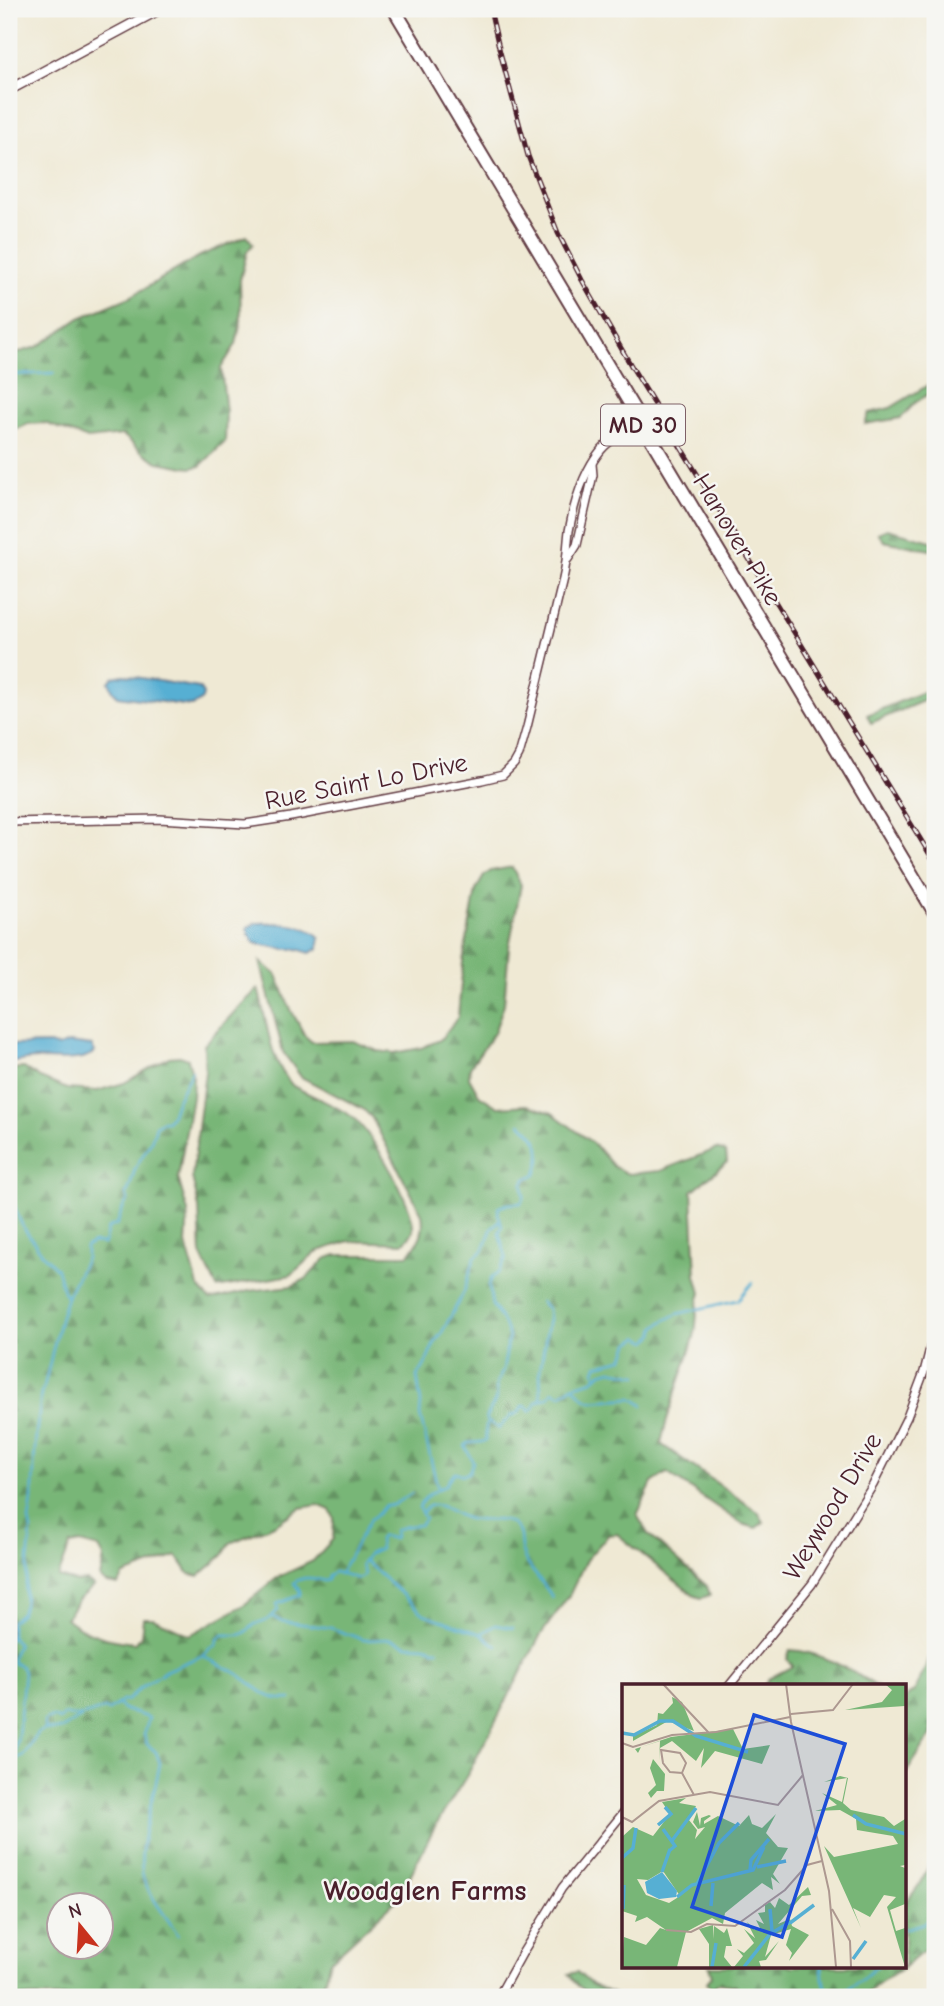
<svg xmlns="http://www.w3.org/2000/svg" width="944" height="2006" viewBox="0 0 944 2006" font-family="'Comic Neue',sans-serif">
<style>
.forest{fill:url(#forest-firs);stroke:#616a51;stroke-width:2;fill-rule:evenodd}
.water{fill:#56afd3;stroke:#50677f;stroke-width:2}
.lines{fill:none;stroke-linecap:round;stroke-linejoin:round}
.stream{stroke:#56afd3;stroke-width:2.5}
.minor-casing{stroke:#633d44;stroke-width:10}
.tertiary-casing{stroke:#633d44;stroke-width:12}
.trunk-casing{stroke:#633d44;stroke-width:16}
.minor{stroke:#fff;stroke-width:7}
.tertiary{stroke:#fff;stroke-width:9}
.trunk{stroke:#fff;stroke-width:12}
.rail-casing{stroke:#4a1f2b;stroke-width:5}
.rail{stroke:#f6f6f2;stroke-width:2.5;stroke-dasharray:8;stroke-linecap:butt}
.labels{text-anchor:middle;stroke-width:5;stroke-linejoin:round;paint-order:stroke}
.shield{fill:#f6f6f2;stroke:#7e6067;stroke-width:2}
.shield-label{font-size:24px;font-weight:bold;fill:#4a1f2b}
.street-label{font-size:26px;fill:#4a1f2b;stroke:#f6f6f2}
.neighbourhood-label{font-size:28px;font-weight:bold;fill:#4a1f2b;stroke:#f6f6f2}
.inset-river{fill:none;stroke:#56afd3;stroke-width:3.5}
.inset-road{fill:none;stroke:#ad9890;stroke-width:2}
.view{fill:#1d4ed8;fill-opacity:0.15;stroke:#1d4ed8;stroke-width:3.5}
.inset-edge{fill:none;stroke:#4a1f2b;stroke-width:3.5}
</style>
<defs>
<pattern id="forest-firs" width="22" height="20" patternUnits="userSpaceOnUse" patternTransform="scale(1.75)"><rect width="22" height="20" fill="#78b677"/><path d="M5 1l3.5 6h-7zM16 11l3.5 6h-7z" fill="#649362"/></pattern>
</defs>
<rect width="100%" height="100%" fill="#f6f6f2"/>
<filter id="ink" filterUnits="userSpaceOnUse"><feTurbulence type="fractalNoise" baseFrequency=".0143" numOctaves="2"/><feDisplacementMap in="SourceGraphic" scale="14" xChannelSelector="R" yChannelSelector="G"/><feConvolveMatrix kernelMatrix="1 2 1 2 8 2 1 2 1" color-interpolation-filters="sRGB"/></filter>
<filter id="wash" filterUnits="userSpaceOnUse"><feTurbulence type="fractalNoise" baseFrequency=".00686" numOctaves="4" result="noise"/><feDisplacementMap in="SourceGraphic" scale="28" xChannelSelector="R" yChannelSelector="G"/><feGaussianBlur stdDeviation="1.57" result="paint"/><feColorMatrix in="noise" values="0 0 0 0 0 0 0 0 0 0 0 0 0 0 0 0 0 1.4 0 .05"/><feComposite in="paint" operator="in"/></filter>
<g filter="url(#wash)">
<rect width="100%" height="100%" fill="#efe9d4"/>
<g class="forest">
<polygon points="247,236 253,244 247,252 240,280 241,321 236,344 221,368 226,412 225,442 200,466 191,468 158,462 141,451 123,435 88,439 45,423 28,424 9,433 9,355 37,347 80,318 130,297 200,256"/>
<polygon points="935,381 935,390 915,403 901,418 865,424 869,413 890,408"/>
<polygon points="887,529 935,542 935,551 884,541 878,533"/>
<polygon points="935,687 935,696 871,723 867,715"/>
<path d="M 512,867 L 521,885 L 509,947 L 504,1004 L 494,1033 L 470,1067 L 469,1077 L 479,1095 L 498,1107 L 527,1105 L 552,1113 L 595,1145 L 614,1167 L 628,1174 L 660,1171 L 716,1149 L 726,1152 L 727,1162 L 692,1191 L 696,1275 L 701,1293 C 695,1307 698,1322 694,1337 C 684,1373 668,1407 661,1444 L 758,1512 L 764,1522 L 756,1528 L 742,1524 L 667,1473 L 652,1483 L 637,1515 L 648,1534 L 707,1586 L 710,1595 L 701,1598 L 693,1595 L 617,1534 L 608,1535 L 586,1560 L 570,1594 L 540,1636 L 469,1772 L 434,1828 L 399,1898 L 330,1961 L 323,1985 L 329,1997 L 9,1997 L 9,1596 L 14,1547 L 11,1538 L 9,1537 L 9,1069 L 24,1068 L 40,1078 L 67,1089 L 97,1091 L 124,1083 L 169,1057 L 180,1056 L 188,1059 L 193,1077 L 192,1097 L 178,1178 L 188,1212 L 186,1244 L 198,1286 L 210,1300 L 249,1291 L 292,1286 L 306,1279 L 325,1259 L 336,1255 L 409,1255 C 420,1239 425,1233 422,1214 L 372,1118 L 363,1109 L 301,1077 L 283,1052 L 260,961 L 277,975 L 289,1006 L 305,1036 L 312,1042 L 353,1041 L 378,1051 L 394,1053 L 421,1048 L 440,1040 L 458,1017 L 463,962 L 476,890 L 484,876 L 491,871 ZM 318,1505 L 330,1510 L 334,1518 L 333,1539 L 313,1561 L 278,1577 L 244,1605 L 190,1635 L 153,1618 L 143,1618 L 141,1637 L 135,1643 C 111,1641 86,1635 66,1618 L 78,1600 L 94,1586 L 87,1581 L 76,1582 L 58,1577 L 70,1545 L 80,1543 L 99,1548 L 104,1557 L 100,1578 L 107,1583 L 118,1585 L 124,1575 L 177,1556 L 189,1574 L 199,1576 L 223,1555 L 230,1543 L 274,1525 L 300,1508 ZM 102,1904 L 102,1946 L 60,1946 L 60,1904 Z"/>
<path d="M 258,989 C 268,1021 268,1060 293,1086 C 312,1096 333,1104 351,1116 C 370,1129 416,1208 413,1230 C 412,1236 408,1238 403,1243 L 349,1241 L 316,1252 L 291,1275 L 217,1288 L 201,1254 L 199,1208 L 192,1177 L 205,1072 L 204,1045 L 238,1008 Z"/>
<polygon points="935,1646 935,1718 931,1735 904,1776 904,1699 915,1690"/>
<path d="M 790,1650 C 819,1651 852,1671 876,1686 L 764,1686 L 768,1679 L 793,1666 L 787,1659 Z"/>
<polygon points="935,1852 935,1944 920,1953 904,1967 879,1983 863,1997 766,1997 766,1994 759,1990 750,1997 741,1994 736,1986 718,1983 712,1989 707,1982 712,1976 709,1966 904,1966 904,1905 922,1881"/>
<path d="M 577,1972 L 592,1985 L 621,1997 C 600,1997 579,1994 569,1974 Z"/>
</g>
<g class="water">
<path d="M 124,675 L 199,688 L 203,694 C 202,702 199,703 191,706 L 118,696 L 113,691 L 109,682 L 113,677 Z"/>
<path d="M 256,923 C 272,922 310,924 320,938 L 318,949 L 310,953 L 297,949 L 284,949 L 254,943 L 248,933 L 248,927 Z"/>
<path d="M 69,1043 L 92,1046 L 95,1052 C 81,1063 55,1059 38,1059 C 28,1059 18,1062 9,1063 L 9,1045 L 50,1044 L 58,1047 Z"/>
</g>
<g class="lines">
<g class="stream">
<polyline points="9,375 54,373"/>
<polyline points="9,1194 22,1225 28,1234 44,1256 57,1269 63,1291 67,1297"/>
<polyline points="541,1302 548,1309 549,1319 540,1370 541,1399"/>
<polyline points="596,1376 595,1371 597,1365 622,1359 624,1357 629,1344 639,1337 647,1341 654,1335 656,1327 664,1321 677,1314 738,1300 753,1282"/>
<polyline points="573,1386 583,1397 591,1401 632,1398 643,1405"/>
<polyline points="488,1422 499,1428 511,1416 518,1413 523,1406 526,1406 530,1411 534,1408 536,1402 550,1396 553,1391 561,1395 573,1386 593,1380 601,1373 611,1370 638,1375"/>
<path d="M 438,1489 L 420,1415 L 421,1403 L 417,1376 C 429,1365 430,1345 441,1334 L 464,1292 L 475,1257 L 483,1251 L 492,1228 L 499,1221"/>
<path d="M 422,1513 C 425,1508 428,1505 434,1505 C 448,1505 456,1517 469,1519 C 484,1523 504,1515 515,1527 C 523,1534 519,1543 522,1552 C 528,1570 543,1581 552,1597"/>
<polyline points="365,1561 424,1614 481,1634 497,1646"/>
<polyline points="340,1574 370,1519 378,1514 385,1505 393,1505 412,1493"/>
<polyline points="272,1616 280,1621 331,1628 364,1640 391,1639 407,1645 425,1646 438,1650"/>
<polyline points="481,1634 495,1625 513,1628"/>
<polyline points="11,1636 18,1644 12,1657 13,1663 21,1666 24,1672 18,1737 13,1760"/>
<path d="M 9,1640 L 11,1636 L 11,1622 L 21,1613 L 24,1605 L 31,1530 L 29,1520 C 36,1485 32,1448 39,1414 C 41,1404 38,1395 44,1387 L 61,1316 L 67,1297 L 86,1258 L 86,1247 L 93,1243 L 104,1244 L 108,1228 L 117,1224 C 121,1215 121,1208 128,1200 L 126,1194 C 132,1185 132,1176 136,1167 C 144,1152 153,1142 156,1126 L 162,1121 L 167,1121 L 172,1114 L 176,1102 L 192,1071"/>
<path d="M 202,1656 C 214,1662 227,1667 238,1674 C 258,1686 264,1702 291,1699"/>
<path d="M 117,1704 L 125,1710 L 149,1718 L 144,1735 L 147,1744 L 156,1752 L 160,1763 C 155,1795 133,1855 145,1883 C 153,1902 168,1918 178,1935"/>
<polyline points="46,1728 44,1723 46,1720 53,1717 60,1720 65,1714 69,1716 80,1716"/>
<path d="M 9,1762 L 24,1755 L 38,1733 L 44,1729 L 55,1730 L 62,1729 L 83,1716 L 104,1709 L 109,1710 L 122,1701 L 128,1700 L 140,1688 L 165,1671 L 206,1654 L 210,1648 L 217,1645 L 218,1639 L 222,1635 C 242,1634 239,1639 255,1624 C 263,1624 272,1617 278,1610 L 277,1604 L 300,1595 L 300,1591 L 294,1583 C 302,1576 315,1578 324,1581 L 328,1580 L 329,1575 L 334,1572 C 343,1575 350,1574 357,1579 L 363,1577 L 364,1574 L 361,1565 L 369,1554 L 380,1549 L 379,1539 L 382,1536 L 394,1539 L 395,1535 L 394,1531 C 402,1526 411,1525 420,1525 L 425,1519 L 419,1508 C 423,1497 434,1490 445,1486 L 451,1476 L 455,1472 L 464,1475 L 469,1472 L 473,1462 L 465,1446 L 468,1443 L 482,1442 L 486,1440 L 486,1426 L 488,1422 L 486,1418 L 497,1397 L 496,1385 L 503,1370 L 506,1354 L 506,1346 L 509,1337 L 503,1322 L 492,1305 L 489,1286 L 492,1277 L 500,1271 L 506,1257 L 499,1233 L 502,1226 L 498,1213 L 499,1207 L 508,1204 L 521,1203 L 524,1197 L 523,1183 L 526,1179 L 536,1174 C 545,1149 540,1140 521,1123"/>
<polyline points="904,1929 922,1924 935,1916"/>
<polyline points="822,1966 823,1978 829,1997"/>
<polyline points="834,1997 861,1980 877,1966"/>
</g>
</g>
</g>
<g filter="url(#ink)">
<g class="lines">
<defs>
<g id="minor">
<polyline points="568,559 577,545 593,475 592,464"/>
<path d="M 9,822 L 159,819 L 245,824 L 291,817 L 482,780 L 503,775 L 514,764 L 519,755 L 527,727 L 563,579 C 567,563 567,547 569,531 C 574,503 583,472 601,450 C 611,438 628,431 642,423"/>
<polyline points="729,1686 812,1584 873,1485 907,1417 924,1372 935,1329"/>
<polyline points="498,1997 523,1952 562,1888 624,1812"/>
</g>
<polyline id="tertiary" points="9,90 160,9"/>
<polyline id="trunk" points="394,9 935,913"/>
</defs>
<use href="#minor" class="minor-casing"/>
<use href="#tertiary" class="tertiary-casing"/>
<use href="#trunk" class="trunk-casing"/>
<use href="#minor" class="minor"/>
<use href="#tertiary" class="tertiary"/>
<use href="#trunk" class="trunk"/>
<defs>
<polyline id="rail" points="490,9 500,52 528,156 558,233 582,280 633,369 935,863"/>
</defs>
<use href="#rail" class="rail-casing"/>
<use href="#rail" class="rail"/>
</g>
</g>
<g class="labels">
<rect class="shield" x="601" y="404.5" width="84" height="41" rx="5"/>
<g class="shield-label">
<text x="643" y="433">MD 30</text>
</g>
<g class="street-label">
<text transform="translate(738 539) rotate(59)" y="9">Hanover Pike</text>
<text transform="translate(366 781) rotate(-11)" y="9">Rue Saint Lo Drive</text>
<text transform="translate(832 1506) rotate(-59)" y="9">Weywood Drive</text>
</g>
<g class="neighbourhood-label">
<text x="425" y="1900">Woodglen Farms</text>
</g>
</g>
<g transform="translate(622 1684)">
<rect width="284" height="284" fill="#efe9d4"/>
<path d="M 263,0 L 283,0 L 283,22 L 223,26 L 260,18 L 270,6 ZM 50,13 L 60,18 L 72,47 L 46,37 L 11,57 L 11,52 L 35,41 L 36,29 L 41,30 L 51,19 ZM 111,45 L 121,65 L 148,61 L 140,80 L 93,67 L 79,84 L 82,64 L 74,77 L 50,57 L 38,64 L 37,77 L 38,57 L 19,63 L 16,69 L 13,65 L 49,53 ZM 31,75 L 43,90 L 42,107 L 35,107 L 29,114 L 26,109 L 34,101 L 28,84 ZM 218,92 L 226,94 L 221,119 L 229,126 L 262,133 L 272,142 L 283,135 L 283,181 L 278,182 L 283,184 L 283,220 L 268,226 L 274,247 L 283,244 L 283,283 L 265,223 L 274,213 L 262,211 L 248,233 L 231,224 L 239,244 L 202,162 L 212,173 L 276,160 L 271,152 L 235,146 L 234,135 L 218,126 L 193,127 L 215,121 L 200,109 L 220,118 L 225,94 L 202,98 ZM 64,114 L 57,119 L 74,122 L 67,136 L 75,146 L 73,155 L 83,143 L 76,145 L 71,138 L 75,128 L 78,142 L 79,134 L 87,131 L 89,132 L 82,137 L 82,140 L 96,132 L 117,142 L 127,131 L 130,140 L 140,144 L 154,130 L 144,149 L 156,163 L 166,164 L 151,190 L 158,200 L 149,193 L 151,206 L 140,199 L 103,229 L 101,240 L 90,234 L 64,248 L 55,283 L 0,283 L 2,253 L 24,261 L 38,244 L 44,246 L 25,233 L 13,238 L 15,232 L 0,227 L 1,152 L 11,143 L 31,152 L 48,130 L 40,118 ZM 41,187 L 58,212 L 47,219 L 24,211 L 15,195 L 26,196 ZM 186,203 L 189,211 L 180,212 L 156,240 L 168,235 L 170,242 L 187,251 L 167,277 L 170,269 L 164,261 L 169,245 L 149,251 L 143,273 L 157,257 L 144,276 L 137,277 L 139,283 L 112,283 L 121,272 L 115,265 L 122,269 L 132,259 L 122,245 L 133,254 L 125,238 L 133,246 L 138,244 L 134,236 L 142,240 L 136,229 L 143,228 L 143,221 L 148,218 L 153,224 L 157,214 L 167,221 ZM 91,241 L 91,255 L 92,242 L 102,249 L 105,244 L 110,262 L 104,262 L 102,273 L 110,283 L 87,283 L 87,260 L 77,245 Z" fill="#78b677" fill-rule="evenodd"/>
<path d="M 40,188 L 55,207 L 54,213 L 37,215 L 25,209 L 23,198 Z" fill="#56afd3"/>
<path class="inset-river" d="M 0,49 L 12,51 L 38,37 L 51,37 L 74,52 L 126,68M 231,131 L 244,140 L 284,150M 36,141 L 49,130 L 43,123M 41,145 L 53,162 L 47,167M 49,158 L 74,124M 0,174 L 11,164 L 14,144M 135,183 L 164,177M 128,186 L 129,176 L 147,155M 40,188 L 48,165M 75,200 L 97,159 L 117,139M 55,213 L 70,201 L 131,186 L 142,163M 89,222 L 91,199M 1,225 L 2,201M 148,225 L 150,247M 168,239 L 192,221M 231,275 L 244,257M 90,283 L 94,259M 122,283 L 148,250 L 168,238"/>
<path class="inset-road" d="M 41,0 L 87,49M 164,0 L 169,38 L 207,207 L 214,283M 169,30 L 211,26 L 231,0M 0,59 L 11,63 L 50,51 L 94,48 L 168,33M 60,89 L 64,79 L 58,69 L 39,66 L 41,79 L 48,88 L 60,89 L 72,111M 0,133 L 10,138 L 37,117 L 88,108 L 156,121 L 181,91M 210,225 L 228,257 L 229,283M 44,246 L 69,248 L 85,240 L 113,242 L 163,206 L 185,181 L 200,177"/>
<path class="view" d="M 132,31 L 223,60 L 160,253 L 70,223 Z"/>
<rect width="284" height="284" class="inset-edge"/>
</g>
<rect width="944" height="2006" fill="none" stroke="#f6f6f2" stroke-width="35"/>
<g transform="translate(80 1926) rotate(342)"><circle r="33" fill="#f6f6f2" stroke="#b1a0a2" stroke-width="2"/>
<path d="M0-5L12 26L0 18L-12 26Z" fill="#c8321e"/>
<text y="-10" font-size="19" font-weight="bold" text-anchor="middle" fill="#4a1f2b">N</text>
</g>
</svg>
